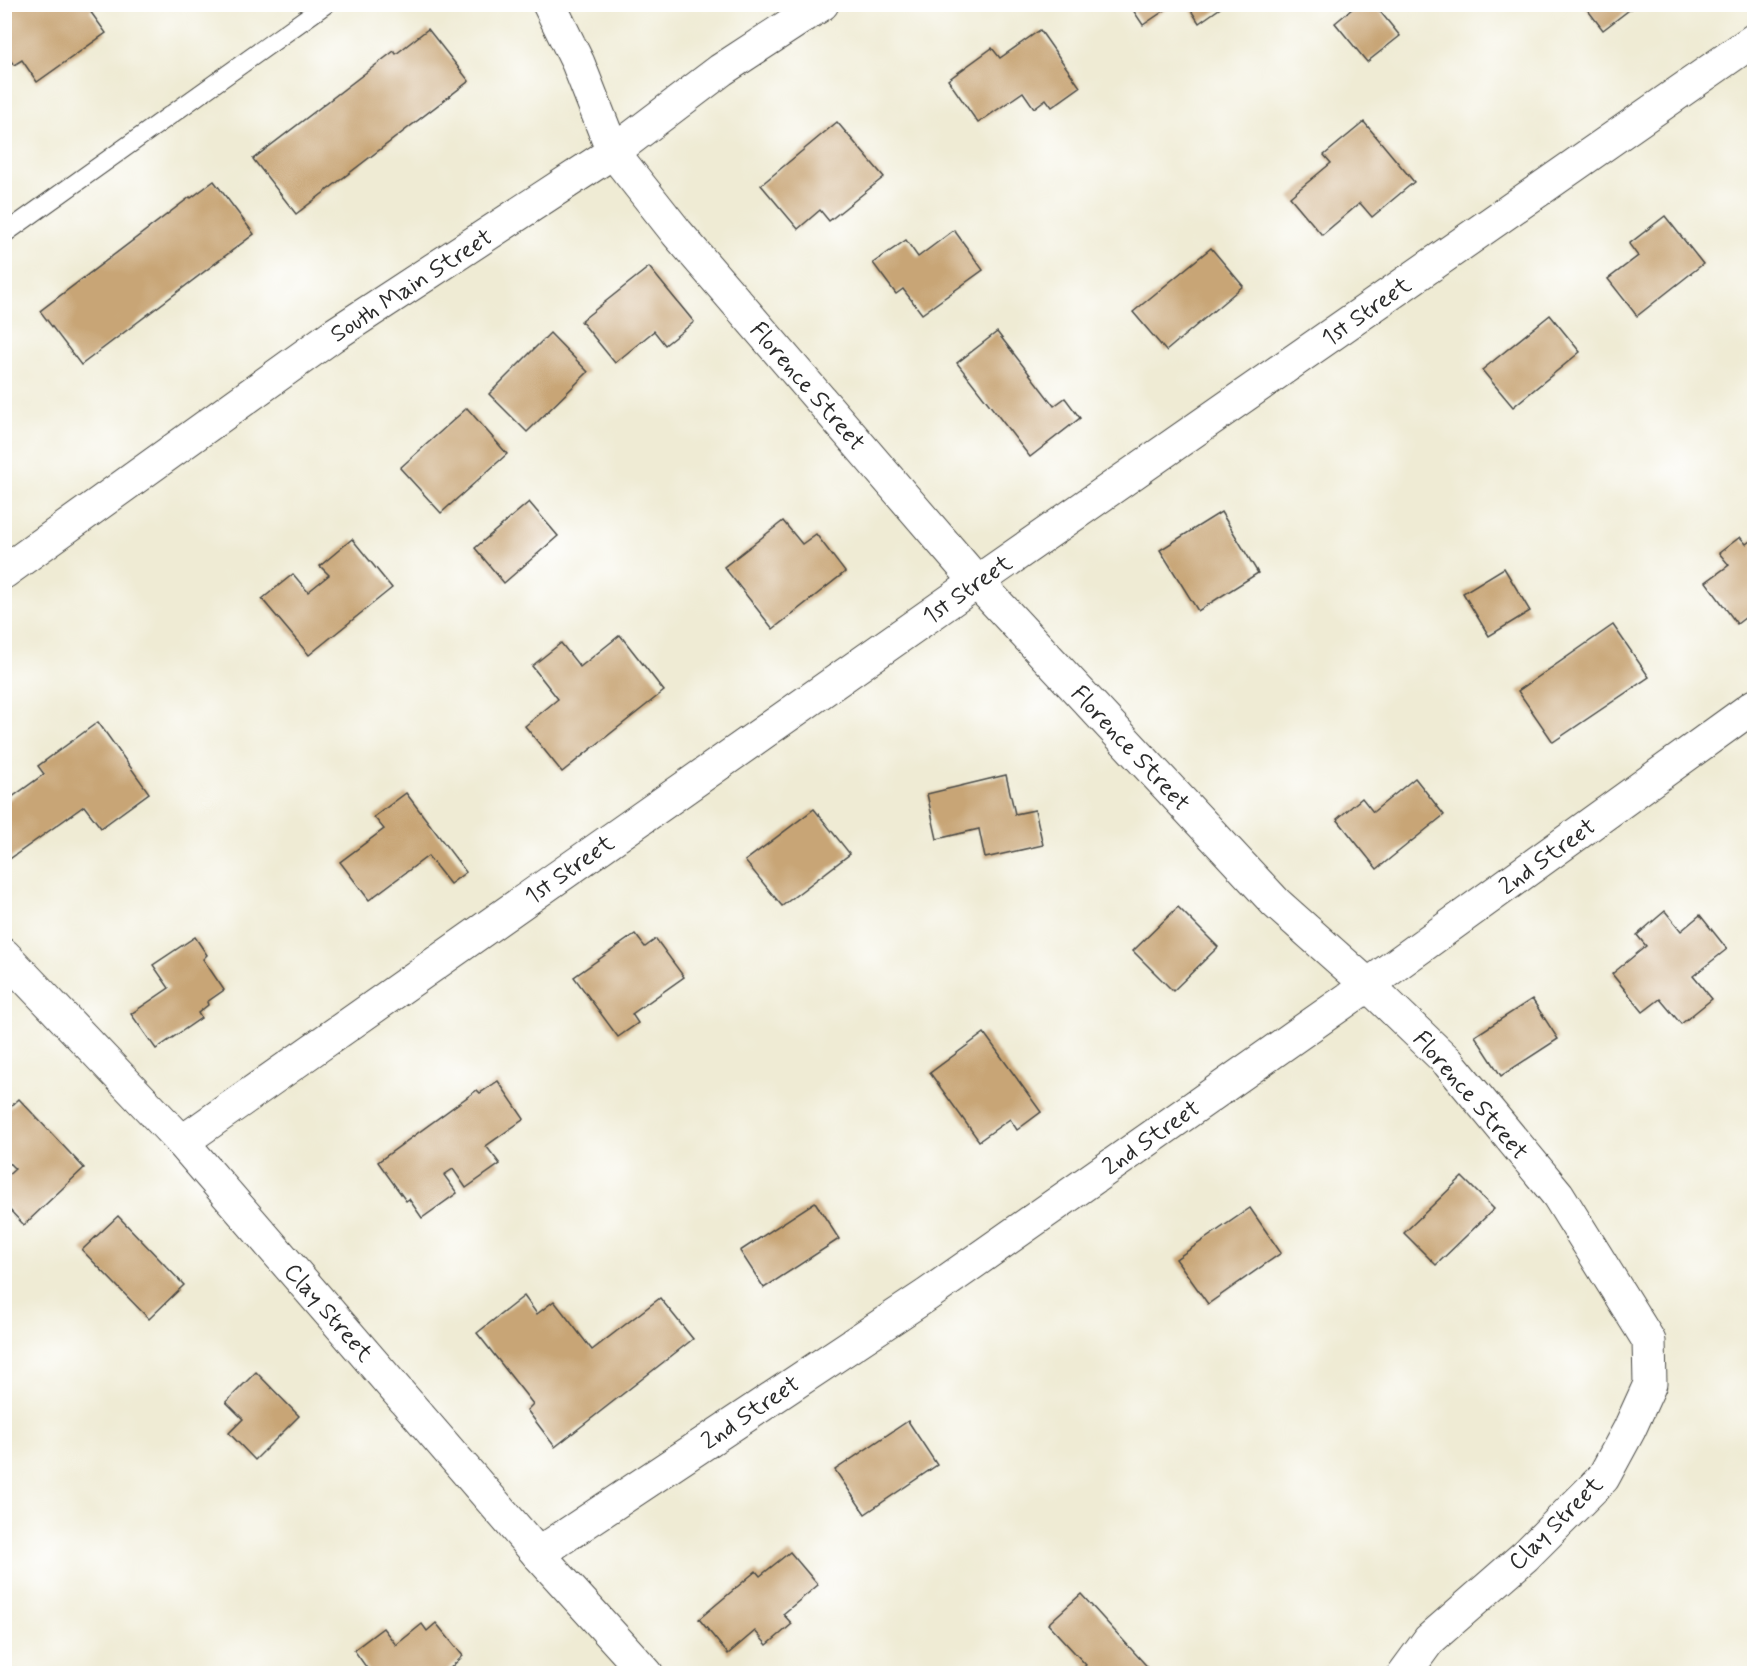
<svg xmlns="http://www.w3.org/2000/svg" width="1759" height="1678" viewBox="0 0 1759 1678" font-family="Mynerve,sans-serif">
<style>
.building{fill:#c8a576}
.lines{fill:none;stroke-linecap:round;stroke-linejoin:round}
.service-casing{stroke:#484844;stroke-width:20}
.minor-casing{stroke:#484844;stroke-width:35}
.tertiary-casing{stroke:#484844;stroke-width:35}
.service{stroke:#fff;stroke-width:18}
.minor{stroke:#fff;stroke-width:33}
.tertiary{stroke:#fff;stroke-width:33}
.labels{text-anchor:middle;stroke-width:4.5;stroke-linejoin:round;paint-order:stroke}
.street-label{font-size:24px;fill:#2b2b2b;stroke:#fff}
</style>
<rect width="100%" height="100%" fill="#fff"/>
<filter id="ink" filterUnits="userSpaceOnUse"><feTurbulence type="fractalNoise" baseFrequency=".0167" numOctaves="2"/><feDisplacementMap in="SourceGraphic" scale="12" xChannelSelector="R" yChannelSelector="G"/><feConvolveMatrix kernelMatrix="1 2 1 2 8 2 1 2 1" color-interpolation-filters="sRGB"/></filter>
<filter id="wash" filterUnits="userSpaceOnUse"><feTurbulence type="fractalNoise" baseFrequency=".008" numOctaves="4" result="noise"/><feDisplacementMap in="SourceGraphic" scale="24" xChannelSelector="R" yChannelSelector="G"/><feGaussianBlur stdDeviation="1.35" result="paint"/><feColorMatrix in="noise" values="0 0 0 0 0 0 0 0 0 0 0 0 0 0 0 0 0 1.4 0 .05"/><feComposite in="paint" operator="in"/></filter>
<g filter="url(#wash)">
<rect width="100%" height="100%" fill="#efebd4"/>
<g id="blocks">
<g class="building">
<polygon points="4,4 98,4 90,11 106,33 37,82 22,60 14,65 4,52"/>
<polygon points="1129,4 1174,4 1143,25"/>
<polygon points="1187,4 1226,4 1199,23"/>
<polygon points="1358,4 1374,4 1400,36 1367,62 1335,23"/>
<polygon points="1583,4 1637,4 1603,30"/>
<polygon points="428,29 469,81 296,214 253,159 394,51 396,54"/>
<polygon points="1040,30 1080,87 1052,107 1046,99 1034,108 1023,92 978,123 948,80 992,48 1000,58"/>
<polygon points="837,122 884,177 829,221 820,210 798,229 761,185"/>
<polygon points="1364,122 1414,182 1372,217 1360,203 1322,235 1290,197 1331,163 1324,155"/>
<polygon points="214,181 254,234 81,365 40,311 190,197 191,198"/>
<polygon points="1665,216 1703,264 1637,316 1608,279 1638,256 1629,244"/>
<polygon points="954,230 983,270 922,314 903,289 896,294 873,263 906,240 918,257"/>
<polygon points="1211,248 1243,286 1166,351 1133,312"/>
<polygon points="649,267 694,322 665,345 654,331 615,363 581,321"/>
<polygon points="1550,315 1580,352 1513,407 1482,370"/>
<polygon points="997,332 1054,406 1065,398 1080,418 1030,457 957,363"/>
<polygon points="550,333 588,372 527,432 489,394"/>
<polygon points="467,408 507,454 441,513 400,468"/>
<polygon points="529,502 558,536 504,583 475,548"/>
<polygon points="1221,512 1258,573 1198,611 1160,550"/>
<polygon points="783,521 802,544 816,534 845,572 773,629 724,567"/>
<polygon points="1740,537 1746,544 1754,538 1754,611 1737,624 1706,582 1729,565 1719,553"/>
<polygon points="352,539 392,588 309,655 262,599 293,574 308,592 329,575 320,566"/>
<polygon points="1504,568 1530,611 1489,636 1463,593"/>
<polygon points="1613,625 1649,677 1553,742 1518,691"/>
<polygon points="620,635 664,691 562,772 525,726 558,699 532,666 561,643 580,667"/>
<polygon points="98,722 149,793 101,828 84,806 4,863 4,803 44,774 38,766"/>
<polygon points="1006,775 1015,814 1035,810 1043,845 985,858 979,829 937,839 927,794"/>
<polygon points="1415,778 1444,815 1377,869 1337,819 1362,798 1373,812"/>
<polygon points="406,793 466,872 450,884 428,856 369,900 340,862 384,829 374,817"/>
<polygon points="814,809 850,854 782,906 745,861"/>
<polygon points="1178,907 1218,947 1173,991 1133,951"/>
<polygon points="1665,911 1681,931 1700,915 1727,949 1693,976 1712,999 1681,1024 1660,999 1643,1012 1612,974 1646,946 1637,935"/>
<polygon points="635,934 645,947 656,939 684,977 632,1014 638,1023 618,1037 574,977"/>
<polygon points="195,937 207,955 203,959 224,990 207,1002 208,1005 198,1013 201,1018 156,1049 131,1014 169,988 153,965"/>
<polygon points="1532,999 1558,1039 1501,1076 1475,1036"/>
<polygon points="984,1033 1041,1112 1017,1130 1010,1119 979,1141 930,1073"/>
<polygon points="498,1081 524,1119 486,1146 500,1164 466,1188 453,1169 444,1175 457,1193 422,1218 409,1199 406,1201 378,1162 477,1090 480,1093"/>
<polygon points="19,1099 84,1168 24,1225 4,1204 4,1179 15,1169 4,1158 4,1113"/>
<polygon points="1462,1177 1494,1209 1436,1265 1404,1233"/>
<polygon points="815,1202 839,1239 764,1288 740,1251"/>
<polygon points="1250,1208 1281,1253 1208,1304 1176,1259"/>
<polygon points="118,1216 184,1285 149,1319 82,1250"/>
<polygon points="524,1296 537,1314 554,1301 592,1350 660,1298 693,1339 555,1447 527,1410 533,1404 477,1333"/>
<polygon points="256,1372 299,1416 255,1460 229,1433 243,1419 226,1402"/>
<polygon points="908,1421 937,1465 865,1514 835,1470"/>
<polygon points="790,1552 818,1585 783,1614 792,1624 767,1645 755,1631 728,1654 699,1619 756,1571 760,1576"/>
<polygon points="1081,1594 1154,1674 1077,1674 1086,1665 1048,1624"/>
<polygon points="436,1623 463,1656 444,1674 371,1674 354,1650 383,1628 396,1645 422,1624 427,1631"/>
</g>
</g>
</g>
<g filter="url(#ink)">
<use href="#blocks" fill-opacity="0" stroke="#484844" stroke-width="1.5"/>
<g class="lines">
<defs>
<polyline id="service" points="4,234 326,4"/>
<g id="minor">
<polyline points="549,4 578,63 613,152 677,233 977,582 1276,903 1368,985 1448,1062 1558,1195 1649,1341 1650,1384 1629,1430 1603,1478 1525,1556 1429,1640 1404,1674"/>
<polyline points="4,955 182,1142 538,1554 647,1674"/>
<polyline points="182,1142 977,582 1754,40"/>
<polyline points="538,1554 927,1295 1368,985 1754,706"/>
</g>
<polyline id="tertiary" points="4,572 332,336 613,152 721,70 822,4"/>
</defs>
<use href="#service" class="service-casing"/>
<use href="#minor" class="minor-casing"/>
<use href="#tertiary" class="tertiary-casing"/>
<use href="#service" class="service"/>
<use href="#minor" class="minor"/>
<use href="#tertiary" class="tertiary"/>
</g>
</g>
<g class="labels">
<g class="street-label">
<text transform="translate(411 285) rotate(-33)" y="8">South Main Street</text>
<text transform="translate(1366 311) rotate(-35)" y="8">1st Street</text>
<text transform="translate(808 386) rotate(49)" y="8">Florence Street</text>
<text transform="translate(967 589) rotate(-35)" y="8">1st Street</text>
<text transform="translate(1131 748) rotate(47)" y="8">Florence Street</text>
<text transform="translate(1547 856) rotate(-36)" y="8">2nd Street</text>
<text transform="translate(569 869) rotate(-35)" y="8">1st Street</text>
<text transform="translate(1471 1095) rotate(49)" y="8">Florence Street</text>
<text transform="translate(1151 1137) rotate(-35)" y="8">2nd Street</text>
<text transform="translate(329 1312) rotate(49)" y="8">Clay Street</text>
<text transform="translate(750 1412) rotate(-34)" y="8">2nd Street</text>
<text transform="translate(1555 1523) rotate(-45)" y="8">Clay Street</text>
</g>
</g>
<rect width="1759" height="1678" fill="none" stroke="#fff" stroke-width="24"/>
</svg>
